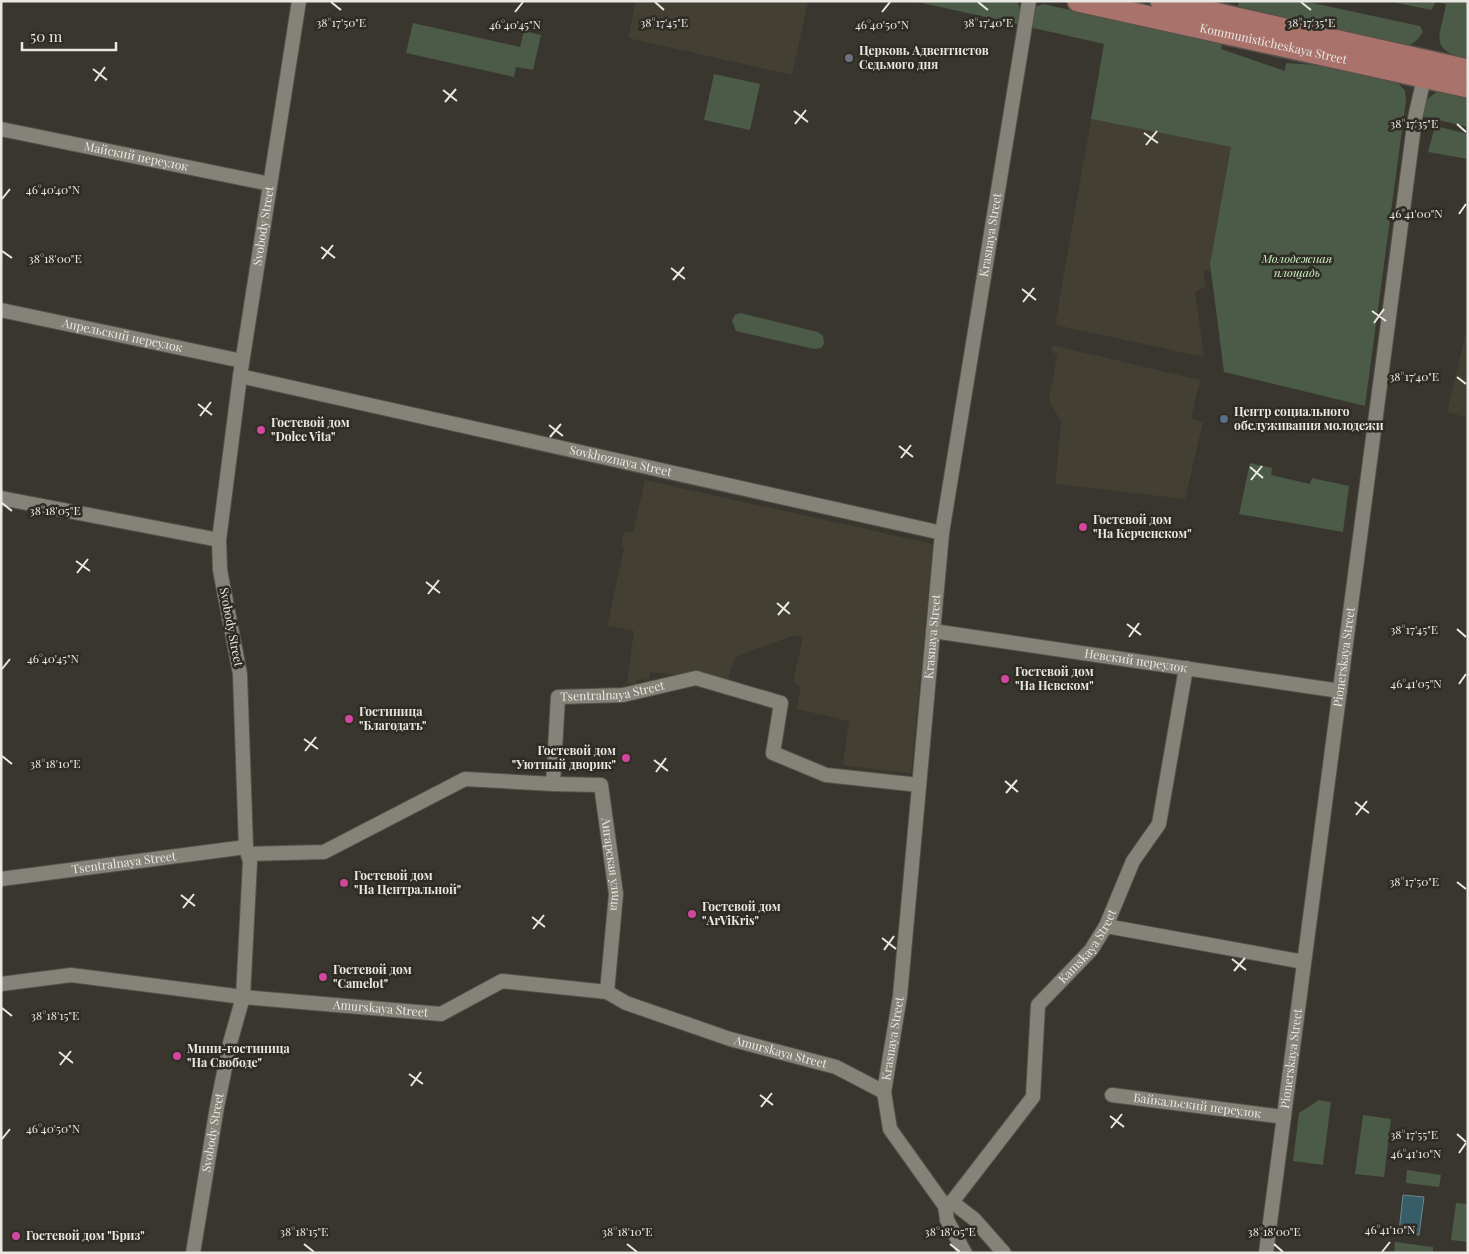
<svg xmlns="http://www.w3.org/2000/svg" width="1469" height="1254" viewBox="0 0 1469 1254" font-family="'Playfair Display',serif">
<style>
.built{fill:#433f32}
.green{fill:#4c5b48}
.water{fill:#375e68;stroke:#6c878d}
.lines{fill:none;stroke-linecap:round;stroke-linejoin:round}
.minor-casing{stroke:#54534b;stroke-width:16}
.primary-casing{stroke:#54534b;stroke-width:24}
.minor{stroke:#858379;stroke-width:14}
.primary{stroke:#a9726a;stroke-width:21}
.ticks{fill:none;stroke:#e9e8e3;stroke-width:2}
.worship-dot{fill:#6b7280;stroke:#2e2c24;stroke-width:2}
.service-dot{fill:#5c6f8a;stroke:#2e2c24;stroke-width:2}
.hotel-dot{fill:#d1479c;stroke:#2e2c24;stroke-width:2}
.labels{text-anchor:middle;stroke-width:5;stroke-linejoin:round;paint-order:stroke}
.street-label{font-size:12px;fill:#e9e8e3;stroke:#2e2c24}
.poi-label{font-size:12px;font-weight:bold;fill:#e9e8e3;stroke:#2e2c24;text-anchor:start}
.park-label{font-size:12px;font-style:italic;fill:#caf1c0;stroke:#2e2c24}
.ticks-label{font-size:12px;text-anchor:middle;fill:#e9e8e3;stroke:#2e2c24;stroke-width:5;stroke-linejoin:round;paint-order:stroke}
</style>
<rect width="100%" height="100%" fill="#38362e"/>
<g class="built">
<polygon points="636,1 808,1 792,75 628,38"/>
<polygon points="1091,119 1232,147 1210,264 1211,271 1203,270 1206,286 1195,292 1204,357 1055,325"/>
<polygon points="1468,324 1468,418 1447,412"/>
<polygon points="1052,345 1200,380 1191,419 1203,422 1185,499 1055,484 1061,422 1049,400 1057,356 1051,349"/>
<polygon points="645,480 933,544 911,774 843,765 849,721 796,709 801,687 793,682 803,637 795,635 735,657 728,679 650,672 649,680 637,679 636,684 627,683 634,631 607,626 624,548 621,546 624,531 633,532"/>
</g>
<g class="green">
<polygon points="913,1 1017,1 1020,8 1018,24"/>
<polygon points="1239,1 1303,1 1420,26 1423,32 1416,41 1406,47 1237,8"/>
<path d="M 1388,1 L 1468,1 L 1468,59 C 1427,50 1441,35 1446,4 L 1436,2 L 1431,10 Z"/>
<polygon points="1043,4 1222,44 1221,49 1285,71 1286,63 1314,65 1398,83 1405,91 1406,100 1365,406 1224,372 1210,264 1231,147 1091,119 1104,44 1029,27 1033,8"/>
<polygon points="413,23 520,47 524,31 541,35 533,70 516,67 514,77 406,53"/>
<polygon points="714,74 760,84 750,130 704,120"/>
<polygon points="1439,90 1468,95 1468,127 1422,116 1425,101"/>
<polygon points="1435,126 1468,134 1468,159 1428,152"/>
<polygon points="740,313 818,332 823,336 824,344 821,348 814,349 736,331 732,321 735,315"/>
<polygon points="1250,463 1272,468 1271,475 1310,484 1312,478 1349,486 1343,532 1239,514"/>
<polygon points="1319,1100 1331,1102 1323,1165 1293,1161 1299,1113"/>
<polygon points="1363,1115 1391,1119 1384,1177 1355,1174"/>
<polygon points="1407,1170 1441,1175 1439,1187 1406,1183"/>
<polygon points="1456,1203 1468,1204 1468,1242 1451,1240"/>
<polygon points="1395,1242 1433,1247 1433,1253 1394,1253"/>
</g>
<polygon class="water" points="1403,1195 1424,1197 1419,1235 1399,1232"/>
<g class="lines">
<defs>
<g id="minor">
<path id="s1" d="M 1,129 L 270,184"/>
<path id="s2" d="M 1,310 L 242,361"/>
<path id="s3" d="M 240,376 L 942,533"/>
<polyline points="1,498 219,540"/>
<path id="s4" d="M 933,631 L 1340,691"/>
<path id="s5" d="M 553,784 L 601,785 L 616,894 L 607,992"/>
<path id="s6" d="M 248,854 L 324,852 L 465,779 L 553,784 L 558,697 L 623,695 L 696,678 L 781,703 L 773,753 L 826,775 L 919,785"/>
<path id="s7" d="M 1,879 L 246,847"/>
<polyline points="1106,926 1304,962"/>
<path id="s8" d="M 1,984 L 71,975 L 243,997 L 441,1014 L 502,981 L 607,992 L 626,1003 L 730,1039 L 836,1067 L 884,1092"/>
<path id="s9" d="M 1112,1095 L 1284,1117"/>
<path id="s10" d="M 952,1202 L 1033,1097 L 1038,1005 L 1091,950 L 1106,926 L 1133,861 L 1159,824 L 1186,668"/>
<polyline points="945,1205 952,1202 974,1219 1004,1253"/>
<path id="s11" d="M 193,1253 L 217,1107 L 230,1043 L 243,997 L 250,862 L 246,847 L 240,674 L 220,570 L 219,540 L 240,376 L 299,1"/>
<path id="s12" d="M 965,1253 L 947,1220 L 945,1206 L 890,1129 L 884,1092 L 900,996 L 942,533 L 1029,1"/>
<path id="s13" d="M 1266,1253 L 1415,118 L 1426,69"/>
</g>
<g id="primary">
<path id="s14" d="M 1078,1 L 1468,87"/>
<polyline points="1161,1 1468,70"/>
</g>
</defs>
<use href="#minor" class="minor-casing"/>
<use href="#primary" class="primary-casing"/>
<use href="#minor" class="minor"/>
<use href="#primary" class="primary"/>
</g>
<path class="ticks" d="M 331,2 L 341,10M 655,2 L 664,10M 978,2 L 988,10M 1301,2 L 1311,10M 515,12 L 523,2M 882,12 L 890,2M 93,69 L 107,80M 95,81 L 105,67M 443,90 L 457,101M 445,102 L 456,89M 794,111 L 808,122M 795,124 L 806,110M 1457,124 L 1466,132M 1144,133 L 1158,143M 1146,145 L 1157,131M 2,199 L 10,189M 1459,214 L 1466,204M 321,247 L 335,258M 2,251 L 12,258M 322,259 L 333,245M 671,268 L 685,279M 673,280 L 684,267M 1022,289 L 1036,300M 1023,302 L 1034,288M 1372,311 L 1386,321M 1374,323 L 1384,309M 1457,377 L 1466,384M 198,404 L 212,415M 200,416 L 211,402M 549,425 L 563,436M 550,437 L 561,424M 899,446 L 913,457M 901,458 L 911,445M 1250,467 L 1263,478M 1251,480 L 1262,466M 2,503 L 12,511M 76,561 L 90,571M 77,573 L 88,559M 426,582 L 440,593M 428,594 L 439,580M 777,603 L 790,614M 778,615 L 789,602M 1127,624 L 1141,635M 1457,629 L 1466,637M 1129,637 L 1139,623M 2,669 L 10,659M 1459,684 L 1466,674M 304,739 L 318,749M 305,751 L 316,737M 2,756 L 12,764M 654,760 L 668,771M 656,772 L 666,758M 1005,781 L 1018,792M 1006,793 L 1017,780M 1355,802 L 1369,813M 1356,815 L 1367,801M 1457,882 L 1466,889M 181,895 L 195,906M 183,908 L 194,894M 532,917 L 545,927M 533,929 L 544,915M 882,938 L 896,949M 884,950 L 894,936M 1232,959 L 1246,970M 1234,971 L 1245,958M 2,1008 L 12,1016M 59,1052 L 73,1063M 60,1065 L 71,1051M 409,1074 L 423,1084M 411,1086 L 421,1072M 760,1095 L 773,1105M 761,1107 L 772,1093M 1110,1116 L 1124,1127M 1111,1128 L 1122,1114M 1457,1134 L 1466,1142M 2,1139 L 10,1129M 1459,1153 L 1466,1143M 304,1244 L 314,1252M 627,1244 L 637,1252M 950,1244 L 960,1252M 1274,1244 L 1283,1252M 1382,1252 L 1390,1242"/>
<circle class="worship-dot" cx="849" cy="58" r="5"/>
<circle class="service-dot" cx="1224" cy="419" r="5"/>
<g class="hotel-dot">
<circle cx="261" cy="430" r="5"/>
<circle cx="1083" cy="527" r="5"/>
<circle cx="1005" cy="679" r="5"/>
<circle cx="349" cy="719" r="5"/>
<circle cx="626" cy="758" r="5"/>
<circle cx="344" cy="883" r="5"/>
<circle cx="692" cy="914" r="5"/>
<circle cx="323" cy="977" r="5"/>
<circle cx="177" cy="1056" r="5"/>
<circle cx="16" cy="1236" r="5"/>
</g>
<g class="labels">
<g class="street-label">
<text dy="4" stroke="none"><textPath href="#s14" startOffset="200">Kommunisticheskaya Street</textPath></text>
<text dy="4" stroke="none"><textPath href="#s1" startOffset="138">Майский переулок</textPath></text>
<text dy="4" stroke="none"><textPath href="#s11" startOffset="1038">Svobody Street</textPath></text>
<text dy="4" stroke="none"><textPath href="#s12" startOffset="1048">Krasnaya Street</textPath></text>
<text dy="4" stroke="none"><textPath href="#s2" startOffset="124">Апрельский переулок</textPath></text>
<text dy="4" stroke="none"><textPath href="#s3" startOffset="390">Sovkhoznaya Street</textPath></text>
<text transform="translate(231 627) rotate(79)" y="4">Svobody Street</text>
<text dy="4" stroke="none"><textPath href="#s12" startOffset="642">Krasnaya Street</textPath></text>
<text dy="4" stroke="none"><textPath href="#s13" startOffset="601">Pionerskaya Street</textPath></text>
<text dy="4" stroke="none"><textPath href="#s4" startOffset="205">Невский переулок</textPath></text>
<text dy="4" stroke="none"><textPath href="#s6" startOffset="465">Tsentralnaya Street</textPath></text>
<text dy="4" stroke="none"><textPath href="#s7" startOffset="124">Tsentralnaya Street</textPath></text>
<text dy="4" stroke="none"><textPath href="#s5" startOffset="128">Ангарская улица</textPath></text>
<text dy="4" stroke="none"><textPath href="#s10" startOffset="302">Kamskaya Street</textPath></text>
<text dy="4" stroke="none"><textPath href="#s8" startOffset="382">Amurskaya Street</textPath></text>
<text dy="4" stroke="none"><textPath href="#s12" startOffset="238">Krasnaya Street</textPath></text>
<text dy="4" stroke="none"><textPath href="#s8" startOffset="802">Amurskaya Street</textPath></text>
<text dy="4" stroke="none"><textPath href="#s13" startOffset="196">Pionerskaya Street</textPath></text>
<text dy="4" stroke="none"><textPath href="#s9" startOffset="86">Байкальский переулок</textPath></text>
<text dy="4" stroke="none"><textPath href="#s11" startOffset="122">Svobody Street</textPath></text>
</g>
<g class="poi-label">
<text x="859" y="55">Церковь Адвентистов<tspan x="859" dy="14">Седьмого дня</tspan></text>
<text x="1234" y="416">Центр социального<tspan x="1234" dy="14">обслуживания молодежи</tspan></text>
<text x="271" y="427">Гостевой дом<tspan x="271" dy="14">"Dolce Vita"</tspan></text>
<text x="1093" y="524">Гостевой дом<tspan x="1093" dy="14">"На Керченском"</tspan></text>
<text x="1015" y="676">Гостевой дом<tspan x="1015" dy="14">"На Невском"</tspan></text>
<text x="359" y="716">Гостиница<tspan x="359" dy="14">"Благодать"</tspan></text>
<text x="616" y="755" text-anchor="end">Гостевой дом<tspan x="616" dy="14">"Уютный дворик"</tspan></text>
<text x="354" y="880">Гостевой дом<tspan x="354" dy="14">"На Центральной"</tspan></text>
<text x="702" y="911">Гостевой дом<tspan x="702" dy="14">"ArViKris"</tspan></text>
<text x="333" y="974">Гостевой дом<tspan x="333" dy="14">"Camelot"</tspan></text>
<text x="187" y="1053">Мини-гостиница<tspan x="187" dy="14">"На Свободе"</tspan></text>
<text x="26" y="1240">Гостевой дом "Бриз"</text>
</g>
<g class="park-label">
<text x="1297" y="263">Молодежная<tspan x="1297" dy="14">площадь</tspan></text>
</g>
</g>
<g class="ticks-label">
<text x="341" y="27">38°17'50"E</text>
<text x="664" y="27">38°17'45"E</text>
<text x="988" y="27">38°17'40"E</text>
<text x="1311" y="27">38°17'35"E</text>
<text x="515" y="29">46°40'45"N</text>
<text x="882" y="29">46°40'50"N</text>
<text x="1414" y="128">38°17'35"E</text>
<text x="53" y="194">46°40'40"N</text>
<text x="1416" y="218">46°41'00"N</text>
<text x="55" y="263">38°18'00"E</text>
<text x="1414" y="381">38°17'40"E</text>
<text x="55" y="515">38°18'05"E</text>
<text x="1414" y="634">38°17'45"E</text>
<text x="53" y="663">46°40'45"N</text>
<text x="1416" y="688">46°41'05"N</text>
<text x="55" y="768">38°18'10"E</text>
<text x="1414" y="886">38°17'50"E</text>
<text x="55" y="1020">38°18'15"E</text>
<text x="53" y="1133">46°40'50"N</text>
<text x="1414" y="1139">38°17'55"E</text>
<text x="1416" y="1158">46°41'10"N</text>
<text x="1390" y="1234">46°41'10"N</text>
<text x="304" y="1236">38°18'15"E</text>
<text x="627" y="1236">38°18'10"E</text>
<text x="950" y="1236">38°18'05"E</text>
<text x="1274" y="1236">38°18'00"E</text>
</g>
<rect width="1469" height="1254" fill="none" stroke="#e9e8e3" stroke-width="5"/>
<path d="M22 42v8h94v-8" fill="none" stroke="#e9e8e3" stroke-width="2.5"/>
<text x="30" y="42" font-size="15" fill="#e9e8e3" stroke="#2e2c24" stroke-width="4" paint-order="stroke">50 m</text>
</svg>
